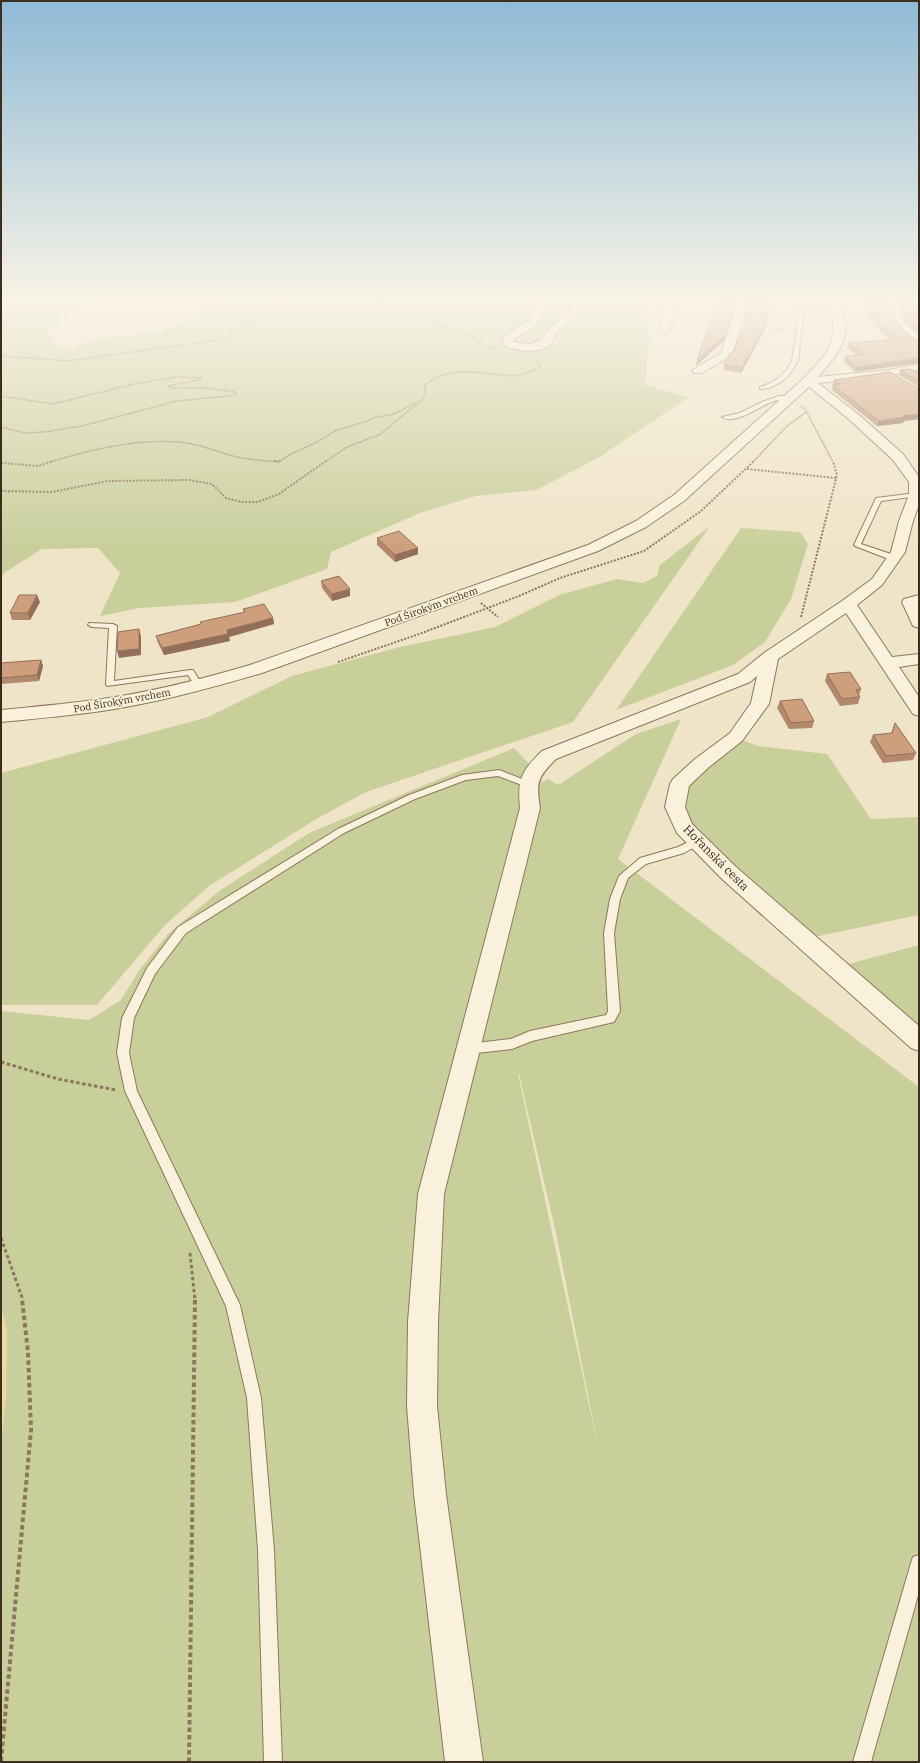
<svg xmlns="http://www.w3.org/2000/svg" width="920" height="1763" viewBox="0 0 920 1763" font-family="'IBM Plex Serif',serif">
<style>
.green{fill:#c9cf9b;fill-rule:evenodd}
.sand{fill:#ecd9a5}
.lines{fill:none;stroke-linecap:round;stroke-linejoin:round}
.service-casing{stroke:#8d765c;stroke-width:2}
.minor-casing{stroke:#8d765c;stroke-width:2}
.tertiary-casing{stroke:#8d765c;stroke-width:2}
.path-far3{stroke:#8d765c;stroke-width:1.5;stroke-dasharray:1.5 1;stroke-linecap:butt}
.path-far2{stroke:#8d765c;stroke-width:2;stroke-dasharray:2 1.5;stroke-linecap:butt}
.path-far1{stroke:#8d765c;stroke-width:3;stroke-dasharray:3.5 2.5;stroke-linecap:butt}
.path{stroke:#8d765c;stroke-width:4;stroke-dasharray:4.5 3;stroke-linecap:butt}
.service{fill:#faf1dc;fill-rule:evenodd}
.minor{fill:#faf1dc;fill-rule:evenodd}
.tertiary{fill:#faf1dc;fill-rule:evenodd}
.wall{fill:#b2896c}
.shaded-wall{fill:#916f58}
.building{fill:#cf9f7d;stroke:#916f58}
.labels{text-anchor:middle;stroke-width:3.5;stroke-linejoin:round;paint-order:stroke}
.far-street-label{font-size:10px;fill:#3d2e20;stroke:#f7eed8}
.street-label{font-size:12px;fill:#3d2e20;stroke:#f7eed8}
</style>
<rect width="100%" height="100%" fill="#f0e4c8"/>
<g class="green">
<polygon points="1,301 91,301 79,304 48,330 55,347 72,349 92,340 161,331 227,301 642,301 645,304 649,333 645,385 689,397 598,458 536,490 476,496 420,513 331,552 327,569 235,602 140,608 100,616 120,573 98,548 42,549 4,573 1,578"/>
<polygon points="710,526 573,722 366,792 318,818 209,886 165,925 97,1005 1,1005 1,773 208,717 292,676 400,647 495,627 559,595 617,579 643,583 657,576 660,565"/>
<polygon points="741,528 800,532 808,544 791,599 765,642 733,665 616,710"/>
<path d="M 681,719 L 618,859 L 919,1087 L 919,1762 L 1,1762 L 1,1011 L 89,1020 L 121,1000 L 138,972 L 168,934 L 219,891 L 309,833 L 514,748 L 534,769 L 543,782 L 548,779 L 558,785 L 636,734 ZM 519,1074 L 556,1233 L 600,1456 L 518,1074 Z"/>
<polygon points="742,740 758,746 827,754 871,819 919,817 919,915 814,937 708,840 687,819 686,786"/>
<polygon points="919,945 919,1027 848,964"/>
</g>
<polygon class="sand" points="1,1305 7,1332 6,1399 1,1446"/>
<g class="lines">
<defs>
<g id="service">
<path d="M 801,301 L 805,301 L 798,361 L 795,366 L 788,376 L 779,383 L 769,388 L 760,389 L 760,387 C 774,383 786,374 792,361 Z"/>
<path d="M 779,396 L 789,396 L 792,398 C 787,401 780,399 774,401 C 761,405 735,426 722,417 L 740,413 L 762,402 Z"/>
<polygon points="916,493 918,494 918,496 881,501 861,544 897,556 897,560 891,560 855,546 854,545 876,498"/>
<polygon points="89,623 113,624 117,626 114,681 190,670 193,670 203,686 202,688 196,688 188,675 107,686 106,684 109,628 92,627 88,625"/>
<polygon points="499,770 530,782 532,784 527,787 498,776 466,780 415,799 344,833 186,933 155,974 134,1018 129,1053 137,1091 240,1305 261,1398 274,1550 282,1762 264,1762 258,1550 247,1398 226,1306 125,1091 117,1053 122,1018 147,968 178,927 338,829 409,795 462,775"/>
<polygon points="697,838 700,840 702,842 700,844 684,853 646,864 628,878 620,899 614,933 620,1011 614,1022 532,1041 512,1049 468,1054 464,1053 462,1049 464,1045 468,1044 511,1039 530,1031 606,1015 608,1011 604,933 610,899 619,876 640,858 678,847"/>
<polygon points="919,1555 919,1592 871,1762 853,1762 911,1563 913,1557"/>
</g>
<g id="minor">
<path d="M 533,301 L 543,301 L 543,317 L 534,327 L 514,339 L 513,342 L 529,344 L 542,340 C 550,321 567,323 573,301 L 583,301 C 578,320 570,320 558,331 C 554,335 554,341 550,345 C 538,354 518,351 505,346 L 502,340 C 510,329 524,327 533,317 Z"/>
<polygon points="662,301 672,301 675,311 670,330 665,333 660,330 665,311"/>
<polygon points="731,301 743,301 747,306 732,355 702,373 694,373 692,371 694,369 721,353 737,307"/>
<path d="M 885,301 L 895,301 L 905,323 L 919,336 L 919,344 C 900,339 891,318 885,301 Z"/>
<path d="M 919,364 L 919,370 L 888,376 L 818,383 L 859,415 L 903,454 L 919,477 L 919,505 L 913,521 L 905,552 L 882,585 L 857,605 L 892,657 L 919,654 L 919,664 L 899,667 L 919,697 L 919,716 L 913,714 L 846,613 L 778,659 L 769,704 L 742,741 L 709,767 L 689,786 L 685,807 L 692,824 L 736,867 L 919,1026 L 919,1051 L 911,1048 L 722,879 L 677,833 L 665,807 L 670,784 L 673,779 L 695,759 L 730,733 L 751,703 L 757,676 L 750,682 L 556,759 C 537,778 536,782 540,808 L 444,1194 L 438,1322 L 437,1406 L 446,1494 L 483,1762 L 445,1762 L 414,1494 L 407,1406 L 408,1322 L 418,1194 L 520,808 C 517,779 522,770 542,751 L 738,674 L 764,653 L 842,601 L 872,579 L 891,552 L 899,521 L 909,495 L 909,482 L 893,460 L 851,421 L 802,381 L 808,378 L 888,370 Z"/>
<polygon points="919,595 919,628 913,626 902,602 904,599"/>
</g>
<path id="tertiary" d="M 831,301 L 841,301 L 846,330 L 843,342 L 834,358 L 812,384 L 684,501 L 646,527 L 598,551 L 262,673 C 207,689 152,704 95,712 C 64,716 32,719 1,722 L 1,710 C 32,707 64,704 95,700 C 148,693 199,680 250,665 L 588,545 L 636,521 L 674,495 L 804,378 L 825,355 L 831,342 L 834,330 Z"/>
</defs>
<use href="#service" class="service-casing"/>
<use href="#minor" class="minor-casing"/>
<use href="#tertiary" class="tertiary-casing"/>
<g class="path-far3">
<polyline points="373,301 398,310 406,310 412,315 432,319 442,325 462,332 487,347 497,350"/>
<polyline points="1,308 9,301"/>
<polyline points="812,311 823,313"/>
<polyline points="763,327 788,330"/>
<polyline points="1,356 68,361 218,340 230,336 252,323 250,318 251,311 260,306 283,301"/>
<polyline points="1,396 53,404 134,384 176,377 201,378 199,380 168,386 170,388 208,388 236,392 235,395 228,396 177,401 82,426 44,432 25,433 1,427"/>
<polyline points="801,406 805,409 833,462"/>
<path d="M 50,462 C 90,450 134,439 177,442 C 200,443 220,454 242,458 C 254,460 267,461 279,462 L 289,455 L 313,444 L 337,430 L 365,422 L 373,418 L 394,414 L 417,402"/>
<path d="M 325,462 L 347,447 L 379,435 L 422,400 L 426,393 L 424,386 C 449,367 466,372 495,374 C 501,375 508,376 514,376 C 523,375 532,371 540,367 L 539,362 L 535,360"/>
<polyline points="753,462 786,427 806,412"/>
</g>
<g class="path-far2">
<polyline points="274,461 280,461"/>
<polyline points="1,463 38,466 53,461"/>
<polyline points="747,469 836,478"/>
<polyline points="1,491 52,492 108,481 189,480 212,484 226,498 241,502 258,502 279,494 326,461"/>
<polyline points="481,603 498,617"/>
<polyline points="801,617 837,475 833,461"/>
<polyline points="338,662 422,633 519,596 560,578 644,551 701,511 754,461"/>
</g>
<g class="path-far1">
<polyline points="1,1062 58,1079 116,1090"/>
<polyline points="1,1238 23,1300"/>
<polyline points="190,1253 195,1300"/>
</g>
<g class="path">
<polyline points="1,1761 31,1430 28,1352 22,1299"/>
<polyline points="189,1762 195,1299"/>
</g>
<use href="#service" class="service"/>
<use href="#minor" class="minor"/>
<use href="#tertiary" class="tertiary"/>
</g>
<g class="wall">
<polygon points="745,301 772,301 764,331 741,373 723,370 724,365 735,350 749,317 744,323 748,305"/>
<polygon points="864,301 887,301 894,317 902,329 913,338 855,372 844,361 845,356 857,355 847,348 849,343 891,340 882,333 865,311"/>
<polygon points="897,301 919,301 919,335 906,322"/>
<polygon points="900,370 919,373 919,387 899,375"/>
<polygon points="834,380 919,419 904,421 903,423 877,426 832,390"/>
<polygon points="377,538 418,548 418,554 395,562 377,545"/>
<polygon points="321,581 350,596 332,601 322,588"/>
<polygon points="40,602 30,620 12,620 10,613"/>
<polygon points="243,609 273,618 274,624 229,637 230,641 164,655 158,643 156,636 244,613"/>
<polygon points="41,660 43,666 39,681 1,684 1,663"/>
<polygon points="827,674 861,689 859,695 860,697 858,704 840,706 825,681"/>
<polygon points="780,701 814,721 812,728 789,729 777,708"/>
<polygon points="895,723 916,753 913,760 883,763 870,742 873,735 891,733"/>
</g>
<g class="shaded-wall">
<polygon points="656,301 661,301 661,302 655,303"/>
<polygon points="772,301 764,331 741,373 742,368"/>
<polygon points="736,302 735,307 724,341 696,366 697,360"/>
<polygon points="753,309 752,314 744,323 745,317"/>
<polygon points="919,358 919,363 855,372 857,367"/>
<polygon points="919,412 919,419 904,421 903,423 877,426 879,421 903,416"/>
<polygon points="418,548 418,554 395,562 395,555"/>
<polygon points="350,589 350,596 332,601 332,594"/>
<polygon points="37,595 40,602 30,620 28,613"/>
<polygon points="273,618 274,624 229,637 230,641 164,655 162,648"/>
<polygon points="139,629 141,636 141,655 119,658 117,651"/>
<polygon points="41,660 43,666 39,681 37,675"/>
</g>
<g class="building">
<polygon points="718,301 736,301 736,302 725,335 697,360"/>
<polygon points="749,301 772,301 765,325 742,368 724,365 730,353 735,350 738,338 753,309 745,317"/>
<polygon points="865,301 887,301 894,317 902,329 913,338 919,340 919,358 857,367 845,356 864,355 849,343 899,339 884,329 866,307"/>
<polygon points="900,301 919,301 919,328 908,317"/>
<polygon points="910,369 919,373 919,381 900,370"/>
<polygon points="890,372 919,389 919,412 918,412 919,413 919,414 903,416 905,417 879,421 833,385 840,384 834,380"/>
<polygon points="399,531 418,548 395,555 377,538"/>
<polygon points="339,576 350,589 332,594 321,581"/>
<polygon points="19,595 37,595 28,613 10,613"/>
<polygon points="264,604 273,618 227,630 228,634 162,648 156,636 201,624 200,622 245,612 243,609"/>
<polygon points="139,629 139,649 117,651 118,632"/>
<polygon points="41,660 37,675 1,678 1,663"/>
<polygon points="850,672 861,689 856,690 860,697 842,699 827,674"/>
<polygon points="802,699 814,721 791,723 780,701"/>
<polygon points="895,723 916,753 886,756 873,735 892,733"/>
</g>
<linearGradient id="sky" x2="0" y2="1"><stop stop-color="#8fbad6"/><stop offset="0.55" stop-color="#f8f3e6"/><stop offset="1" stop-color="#f8f3e6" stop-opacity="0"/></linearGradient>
<rect width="920" height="548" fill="url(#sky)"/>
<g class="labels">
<g class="far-street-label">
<text transform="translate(431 606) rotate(-20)" y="4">Pod Širokým vrchem</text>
<text transform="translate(122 700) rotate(-10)" y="4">Pod Širokým vrchem</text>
</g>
<g class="street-label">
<text transform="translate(716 858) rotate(45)" y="4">Hořanská cesta</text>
</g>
</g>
<rect width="920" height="1763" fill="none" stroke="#3d2e20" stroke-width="4"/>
</svg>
